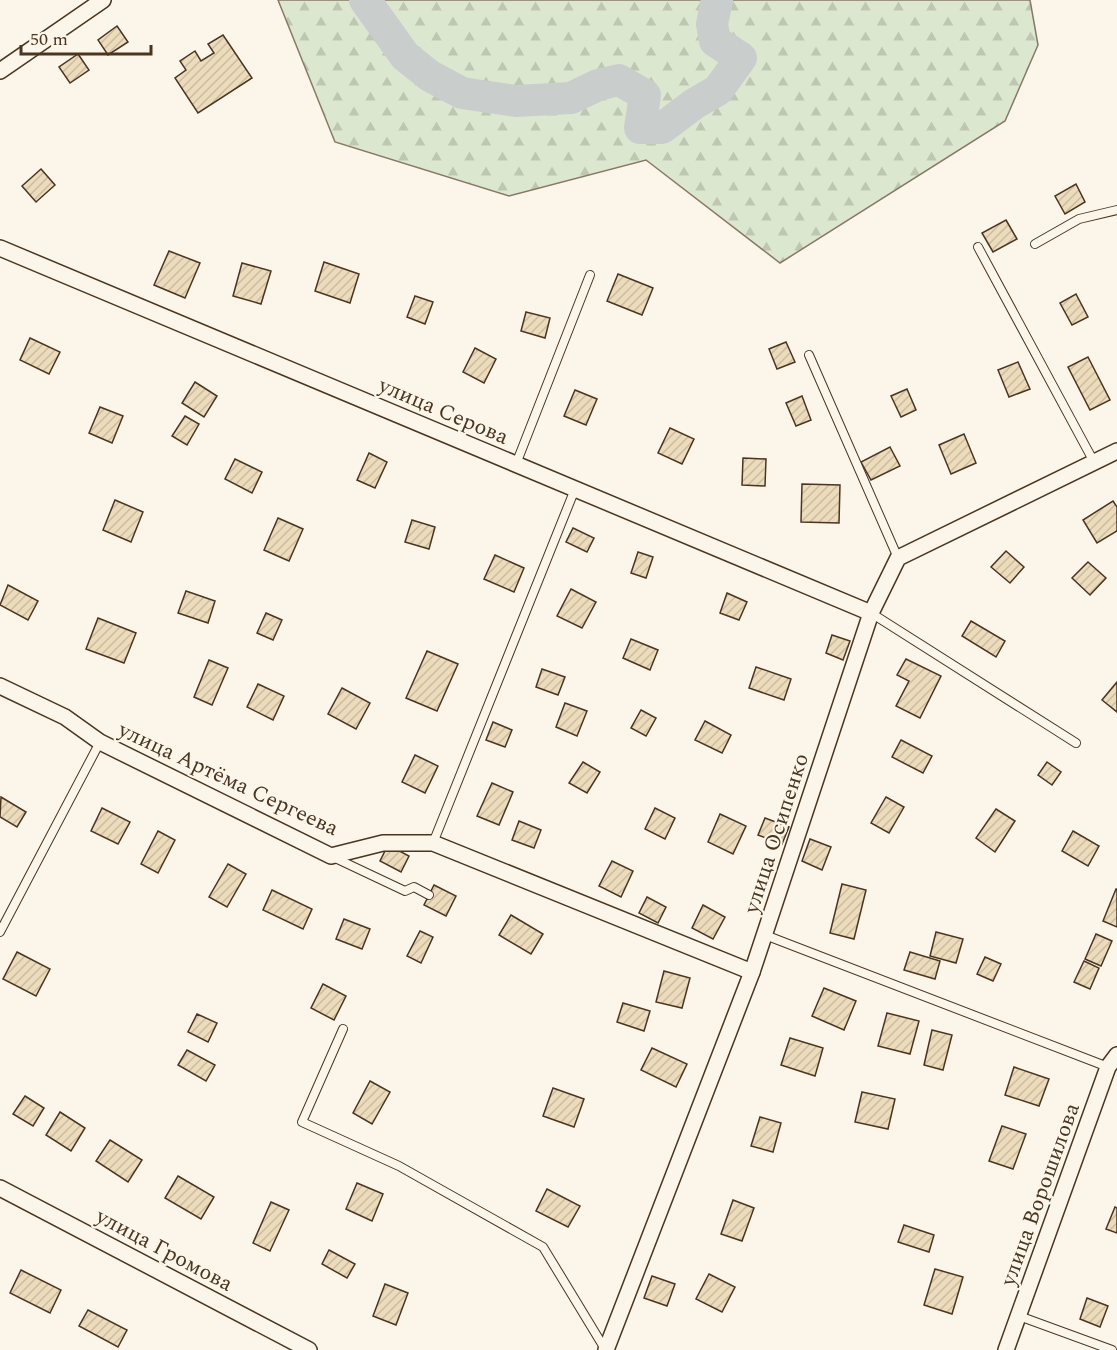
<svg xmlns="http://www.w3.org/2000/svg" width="1117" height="1350" viewBox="0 0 1117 1350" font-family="Spectral,serif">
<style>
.forest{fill:url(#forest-firs);stroke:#887966;stroke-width:1.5}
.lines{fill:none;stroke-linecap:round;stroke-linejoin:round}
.river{stroke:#c9cecd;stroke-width:32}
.building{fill:url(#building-hatch);stroke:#4a3520;stroke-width:1.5}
.service-casing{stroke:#4a3520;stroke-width:10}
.minor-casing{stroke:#4a3520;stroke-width:18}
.service{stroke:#fbf6e9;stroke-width:8}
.minor{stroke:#fbf6e9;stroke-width:15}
.labels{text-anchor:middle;stroke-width:4.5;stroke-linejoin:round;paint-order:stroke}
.street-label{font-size:22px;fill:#4a3520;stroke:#fbf6e9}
</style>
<defs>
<pattern id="forest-firs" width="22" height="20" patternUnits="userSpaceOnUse" patternTransform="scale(1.5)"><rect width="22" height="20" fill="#dce7d0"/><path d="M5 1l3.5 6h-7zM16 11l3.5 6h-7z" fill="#bec7b2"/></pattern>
<pattern id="building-hatch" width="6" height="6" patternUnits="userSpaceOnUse" patternTransform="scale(1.5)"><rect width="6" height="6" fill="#ecdcbc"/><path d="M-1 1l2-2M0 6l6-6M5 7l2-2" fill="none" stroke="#ccbda1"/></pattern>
</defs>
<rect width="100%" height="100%" fill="#fbf6e9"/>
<polygon class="forest" points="278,0 1030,0 1038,45 1005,121 780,263 646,160 509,196 335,142"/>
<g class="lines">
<polyline class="river" points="365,0 405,56 430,76 462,93 516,101 571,98 598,85 619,80 645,95 640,128 662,128 694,104 718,90 741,58 715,41 712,24 717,0"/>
</g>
<g class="building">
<polygon points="117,26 128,42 108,55 98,40"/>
<polygon points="223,35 252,78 198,113 175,78 186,70 180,61 195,51 201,61 214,53 208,44"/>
<polygon points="78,54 89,70 70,83 59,67"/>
<polygon points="41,169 55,185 36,202 22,186"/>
<polygon points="1076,184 1085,202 1065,214 1055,196"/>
<polygon points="1006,220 1017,239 993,252 982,233"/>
<polygon points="169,251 200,263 185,298 154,285"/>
<polygon points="324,262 359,274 350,303 315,291"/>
<polygon points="242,263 271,271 261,304 233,296"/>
<polygon points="618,274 653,288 642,315 607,301"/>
<polygon points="1076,294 1088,317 1072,325 1060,303"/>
<polygon points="415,296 433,302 425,324 407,317"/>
<polygon points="526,312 550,318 545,338 521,331"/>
<polygon points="30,338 60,352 49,374 20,360"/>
<polygon points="786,342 795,362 777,369 769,349"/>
<polygon points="475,348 496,359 484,383 463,372"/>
<polygon points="1088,357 1110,400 1090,410 1068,367"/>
<polygon points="1018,362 1030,389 1009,397 998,370"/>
<polygon points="195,382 217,396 204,417 182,403"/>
<polygon points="907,389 916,410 901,417 891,396"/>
<polygon points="575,390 597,399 586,425 564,416"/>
<polygon points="802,396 811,420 796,426 786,403"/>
<polygon points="100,407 123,416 112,443 89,433"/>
<polygon points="185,416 199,424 187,445 172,436"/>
<polygon points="670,428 694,439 682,464 658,453"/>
<polygon points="964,434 976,463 951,474 939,445"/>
<polygon points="890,447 900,466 871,480 861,462"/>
<polygon points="369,453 387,462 375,488 357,480"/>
<polygon points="743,458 766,459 765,486 742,485"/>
<polygon points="235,459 262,472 252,493 225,479"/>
<polygon points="802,484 840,485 839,523 801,522"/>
<polygon points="115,500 143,512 131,542 103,530"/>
<polygon points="1113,501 1117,507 1117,531 1097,543 1083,520"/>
<polygon points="278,518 303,529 289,561 264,550"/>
<polygon points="412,520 435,527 429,549 405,542"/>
<polygon points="573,528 594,538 587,552 566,542"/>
<polygon points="1006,551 1024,567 1010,583 991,567"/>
<polygon points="638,552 653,557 646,578 631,573"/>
<polygon points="495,555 524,568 514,592 484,579"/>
<polygon points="1088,562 1106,578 1090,595 1072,578"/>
<polygon points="8,585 38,601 28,620 0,605"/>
<polygon points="571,589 596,602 582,628 557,616"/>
<polygon points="186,591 215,601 208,623 178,613"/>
<polygon points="727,593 747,602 739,620 720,613"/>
<polygon points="266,613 282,620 273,640 257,633"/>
<polygon points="98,618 136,633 124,663 86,649"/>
<polygon points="971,621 1005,641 996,657 962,636"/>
<polygon points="832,635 850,641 843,660 826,653"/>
<polygon points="631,639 658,650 650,670 623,658"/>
<polygon points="427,651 458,664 437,711 406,698"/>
<polygon points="906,659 941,676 920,718 896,706 909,681 897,675"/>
<polygon points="209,660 228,668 212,705 194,697"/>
<polygon points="756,667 791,679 784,700 749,688"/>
<polygon points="542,669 565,677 558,695 536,687"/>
<polygon points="1117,682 1117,712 1102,700"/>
<polygon points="258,684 284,696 273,720 247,707"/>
<polygon points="342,688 370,703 356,729 328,714"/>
<polygon points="565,703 587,711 577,736 556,727"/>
<polygon points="641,710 656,718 646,736 631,728"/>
<polygon points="705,721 731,735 722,753 695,740"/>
<polygon points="493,722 512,730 505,747 486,740"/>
<polygon points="901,740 932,756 923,773 892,757"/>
<polygon points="415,755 438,766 425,793 402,782"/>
<polygon points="583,762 600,772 587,793 569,783"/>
<polygon points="1047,762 1061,772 1052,785 1038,775"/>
<polygon points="492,783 513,792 499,825 477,816"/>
<polygon points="1,797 26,812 17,827 0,817"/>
<polygon points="886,797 904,807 889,833 871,823"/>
<polygon points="102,808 130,822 118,844 91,831"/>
<polygon points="655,808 675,818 665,839 645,829"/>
<polygon points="996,809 1015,821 995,852 976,838"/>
<polygon points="720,814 746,826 733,854 708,842"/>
<polygon points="765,818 789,827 782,844 758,835"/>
<polygon points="519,821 541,830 534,848 512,840"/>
<polygon points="158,831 175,840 158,873 141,864"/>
<polygon points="1073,831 1099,846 1088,866 1062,851"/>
<polygon points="810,839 831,847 822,870 802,861"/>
<polygon points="388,845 409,856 401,872 380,861"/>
<polygon points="612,861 633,871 621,897 599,886"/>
<polygon points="228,864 246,874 227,907 209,897"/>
<polygon points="842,884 866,890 854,939 830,933"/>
<polygon points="434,885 456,896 446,916 424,905"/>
<polygon points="1116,889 1117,889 1117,927 1103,921"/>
<polygon points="272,890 312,909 303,929 263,910"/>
<polygon points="647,897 666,907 658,923 639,913"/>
<polygon points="703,905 725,917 713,939 692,928"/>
<polygon points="511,915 543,934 531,954 499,935"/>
<polygon points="344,919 370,929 362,949 336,939"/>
<polygon points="420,931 433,937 421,963 407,956"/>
<polygon points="936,932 963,939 956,963 930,956"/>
<polygon points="1096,934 1112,941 1101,966 1085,959"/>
<polygon points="17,952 50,969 36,996 3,979"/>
<polygon points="910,952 940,961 935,979 904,970"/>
<polygon points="985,957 1001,964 993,981 977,974"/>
<polygon points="1084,961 1099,968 1090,989 1074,982"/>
<polygon points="664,971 690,978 682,1008 656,1002"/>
<polygon points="323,984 346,996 334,1020 311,1008"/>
<polygon points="824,988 856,1001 844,1030 812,1016"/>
<polygon points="623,1003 650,1011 644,1031 617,1022"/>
<polygon points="887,1013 919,1021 910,1054 878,1046"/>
<polygon points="197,1014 217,1023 208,1042 188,1032"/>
<polygon points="932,1030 952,1035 943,1070 924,1065"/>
<polygon points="790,1038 823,1048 815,1076 781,1065"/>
<polygon points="652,1048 687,1064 676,1087 641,1070"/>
<polygon points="187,1050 215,1065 206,1081 178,1065"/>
<polygon points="1014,1067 1049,1079 1039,1106 1005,1095"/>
<polygon points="370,1081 390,1092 372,1124 353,1113"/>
<polygon points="553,1088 584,1099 574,1127 543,1116"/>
<polygon points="862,1092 895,1099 888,1129 855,1122"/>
<polygon points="25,1096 44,1108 33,1126 13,1114"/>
<polygon points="60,1112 85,1128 71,1151 46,1135"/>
<polygon points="760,1117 781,1123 773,1152 751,1146"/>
<polygon points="1002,1126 1026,1134 1013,1169 989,1161"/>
<polygon points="110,1140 142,1160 128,1182 96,1161"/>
<polygon points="178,1176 214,1197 201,1219 165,1198"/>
<polygon points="357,1183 383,1194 372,1221 346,1209"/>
<polygon points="547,1189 580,1206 568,1227 536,1211"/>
<polygon points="733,1200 754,1208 742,1241 721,1234"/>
<polygon points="271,1202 289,1210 270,1251 253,1243"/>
<polygon points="1115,1207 1117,1208 1117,1233 1106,1229"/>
<polygon points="904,1225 934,1235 929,1252 898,1242"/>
<polygon points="329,1250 355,1264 347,1278 322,1264"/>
<polygon points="935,1269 963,1277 952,1314 924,1305"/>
<polygon points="21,1270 61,1290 50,1313 10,1293"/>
<polygon points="709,1274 735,1287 722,1312 696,1299"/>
<polygon points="652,1276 675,1284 667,1306 644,1298"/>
<polygon points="385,1284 408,1293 396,1325 373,1316"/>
<polygon points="1087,1298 1108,1306 1100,1327 1080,1319"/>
<polygon points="88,1310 127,1330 118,1347 79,1326"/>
</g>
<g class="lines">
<defs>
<g id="service">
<polyline points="1035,244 1079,219 1117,210"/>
<polyline points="978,247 1094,462"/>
<polyline points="809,355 898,558"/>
<polyline points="516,464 590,275"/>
<polyline points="871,613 1076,743"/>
<polyline points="433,843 575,489"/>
<polyline points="333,857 405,891 414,887 429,895"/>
<polyline points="0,932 100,742"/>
<polyline points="765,935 1108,1067"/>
<polyline points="343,1029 302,1122 399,1166 543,1247 605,1349"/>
<polyline points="1019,1316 1112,1350"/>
</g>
<g id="minor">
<polyline points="0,71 103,0"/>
<polyline points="0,248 871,613"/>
<polyline points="0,686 65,717 100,742 331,856 383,843 433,843 752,972"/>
<polyline points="0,1188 309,1350"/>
<polyline points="606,1350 752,972 871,613 898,558 1117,451"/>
<polyline points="1006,1350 1108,1067 1117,1055"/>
</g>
</defs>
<use href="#service" class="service-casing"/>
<use href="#minor" class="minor-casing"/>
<use href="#service" class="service"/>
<use href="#minor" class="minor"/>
</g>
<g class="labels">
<g class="street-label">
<text transform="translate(444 410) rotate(23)" y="8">улица Серова</text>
<text transform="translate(229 778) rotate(25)" y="8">улица Артёма Сергеева</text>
<text transform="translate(775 833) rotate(-72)" y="8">улица Осипенко</text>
<text transform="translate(1039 1194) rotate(-70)" y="8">улица Ворошилова</text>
<text transform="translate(165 1249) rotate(28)" y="8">улица Громова</text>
</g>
</g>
<path d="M21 45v9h130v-9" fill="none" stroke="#4a3520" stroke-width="3"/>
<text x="30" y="45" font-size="18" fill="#4a3520" stroke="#fbf6e9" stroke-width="4.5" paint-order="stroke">50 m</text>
</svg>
